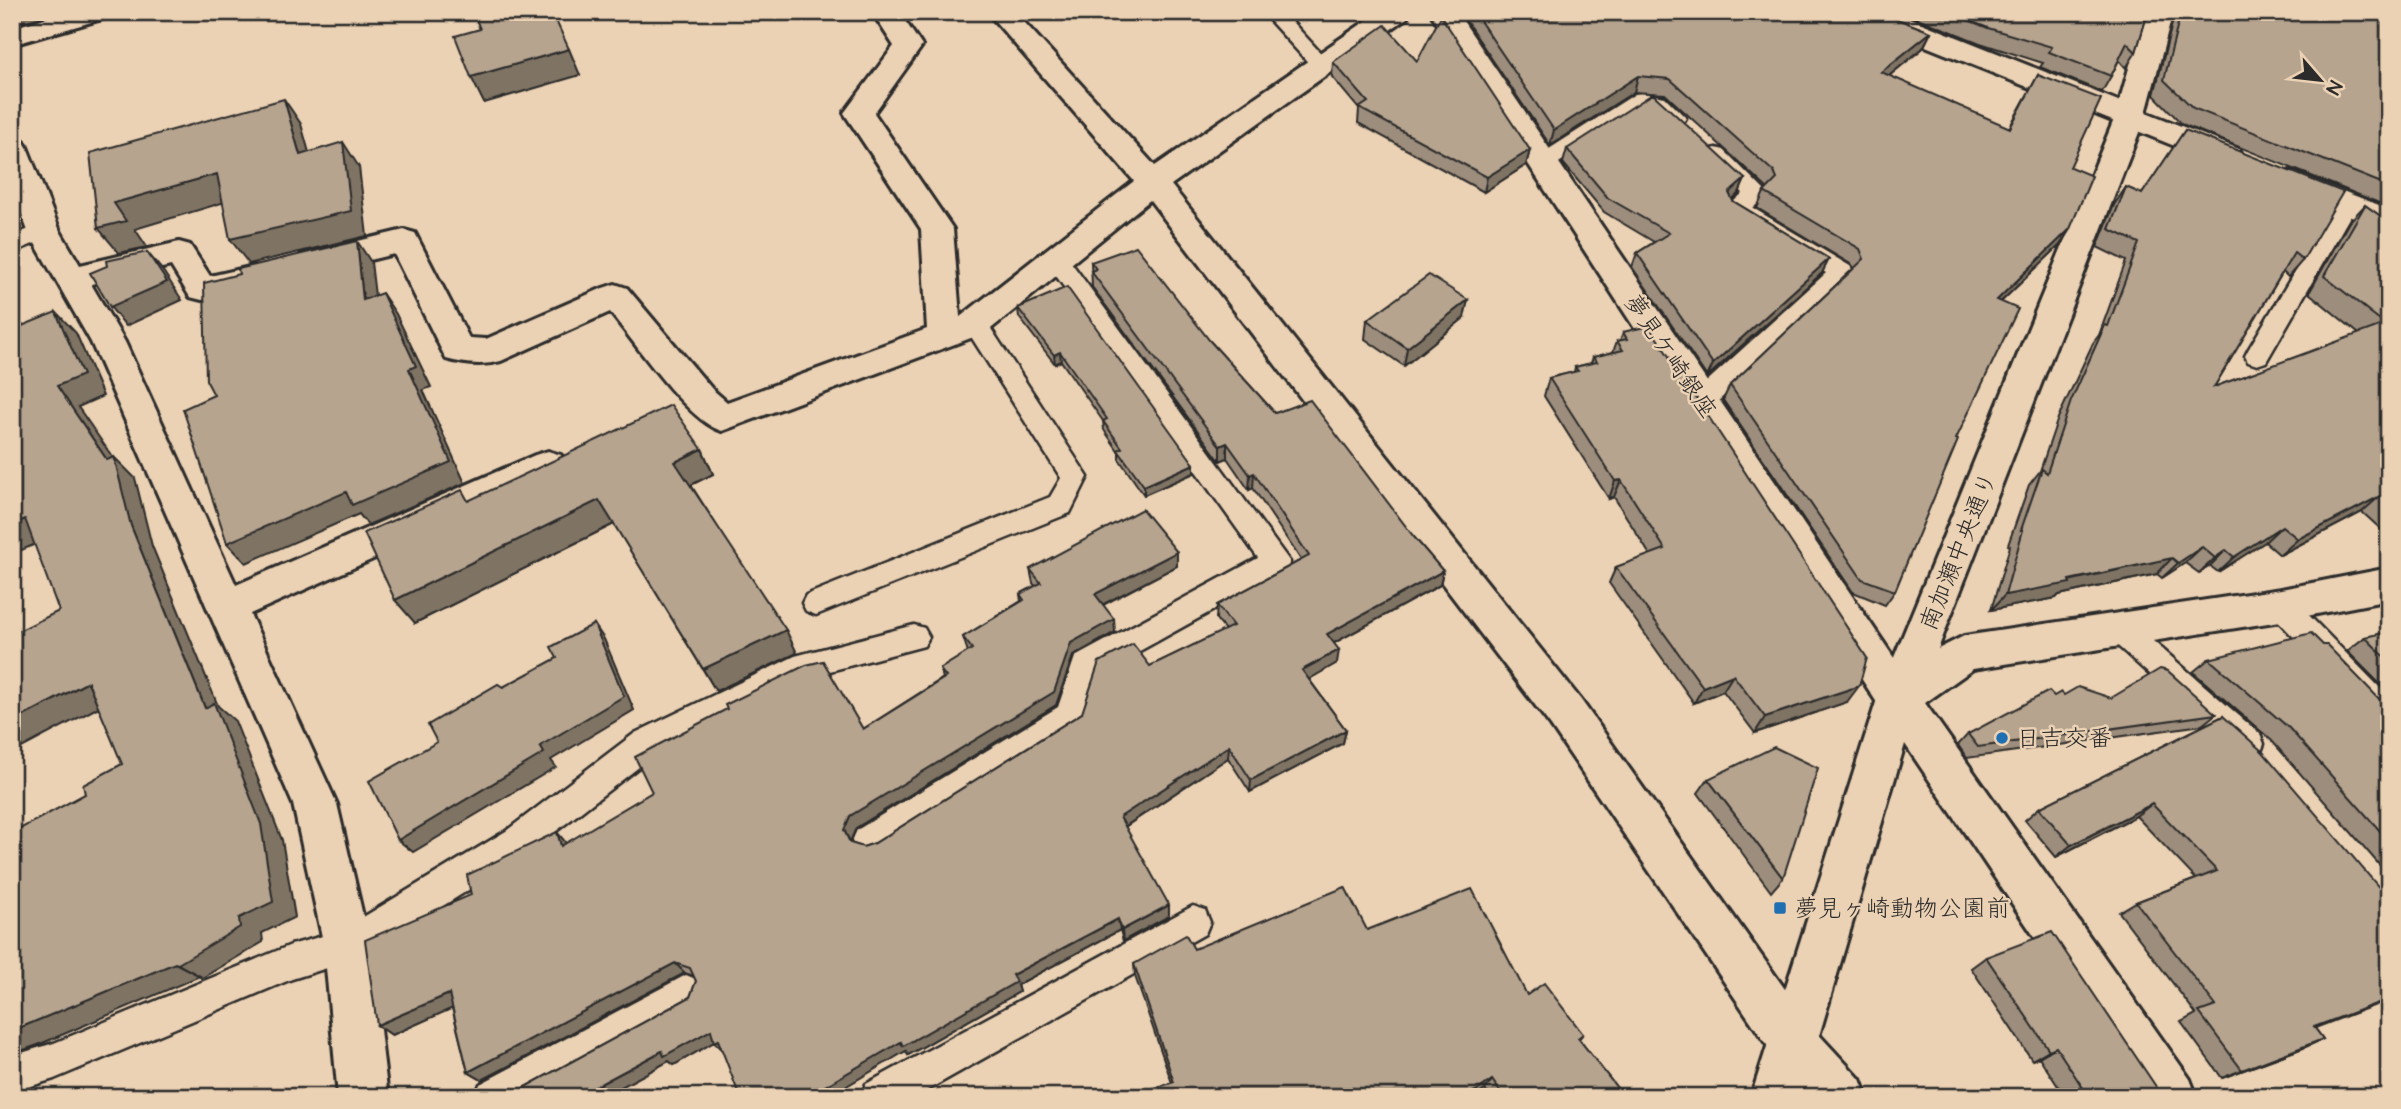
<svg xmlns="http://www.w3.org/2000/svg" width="2401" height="1109" viewBox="0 0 2401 1109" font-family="'Architects Daughter','Klee One',sans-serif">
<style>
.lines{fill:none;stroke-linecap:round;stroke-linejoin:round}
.lane-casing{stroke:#2b2b2b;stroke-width:5}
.street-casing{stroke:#2b2b2b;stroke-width:6}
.secondary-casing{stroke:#2b2b2b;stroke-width:6}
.lane{fill:#ecd2b4;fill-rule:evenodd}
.street{fill:#ecd2b4;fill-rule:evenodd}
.secondary{fill:#ecd2b4;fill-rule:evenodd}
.wall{fill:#9d8d7b;stroke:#2b2b2b;stroke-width:2}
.shaded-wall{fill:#7f7364;stroke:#2b2b2b;stroke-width:2}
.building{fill:#b6a48f;stroke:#2b2b2b;stroke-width:2}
.poi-dot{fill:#1f6fb2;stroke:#ecd2b4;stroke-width:2.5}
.labels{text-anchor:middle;stroke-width:5;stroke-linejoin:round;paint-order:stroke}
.street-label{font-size:24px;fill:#2b2b2b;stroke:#ecd2b4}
.poi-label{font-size:24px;fill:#2b2b2b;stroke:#ecd2b4;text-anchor:start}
</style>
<rect width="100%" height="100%" fill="#ecd2b4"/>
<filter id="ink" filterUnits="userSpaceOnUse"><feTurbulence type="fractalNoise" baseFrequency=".0143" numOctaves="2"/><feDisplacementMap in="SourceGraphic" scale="14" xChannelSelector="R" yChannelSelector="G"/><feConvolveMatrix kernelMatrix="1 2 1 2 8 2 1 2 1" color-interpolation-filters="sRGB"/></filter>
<g filter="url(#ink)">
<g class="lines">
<defs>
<g id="lane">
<polygon points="1262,12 1283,12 1329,62 1332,66 1329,70 1315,70"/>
<path d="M 1642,93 L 1665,97 L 1686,118 L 1683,123 C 1664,127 1661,110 1646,106 L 1551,168 L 1535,168 L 1532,163 L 1535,158 L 1635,94 Z"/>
<polygon points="1716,148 1724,150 1768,194 1753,208 1850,266 1854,272 1710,409 1701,412 1692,409 1688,402 1692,395 1826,273 1729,213 1726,208 1743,193 1705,155 1708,150"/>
<polygon points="2346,197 2354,199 2357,204 2266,362 2257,365 2248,362 2245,356 2248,350 2338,199"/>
<polygon points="44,223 52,226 56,231 52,236 12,253 12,236"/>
<polygon points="1057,252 1065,254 1290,562 1286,570 1098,674 1082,724 879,852 868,856 857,852 852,841 857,830 1058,707 1075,657 1258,558 1049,266 1045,260 1049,254"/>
<polygon points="975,315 984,318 1088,477 1070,513 826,611 816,615 806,611 802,603 806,595 1050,497 1061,478 963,324 966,318"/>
<polygon points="2281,593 2291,597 2389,697 2389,731 2378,727 2271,613 2267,605 2271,597"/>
<polygon points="2120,618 2130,621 2260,734 2264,744 2260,754 2249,758 2238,754 2110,639 2105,630 2110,621"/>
<polygon points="914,625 924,628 929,637 924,646 811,676 657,753 528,853 359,958 292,979 54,1079 12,1092 12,1056 54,1043 291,945 340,931 506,831 635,733 795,656"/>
<polygon points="1193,906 1205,910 1210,922 1205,934 915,1097 861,1097 866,1084"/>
<polygon points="686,975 698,980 703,992 698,1004 530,1097 475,1097 480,1084"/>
</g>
<g id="street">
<polygon points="65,12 108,12 105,18 12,45 12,28"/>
<path d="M 872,12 L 899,12 L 922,46 L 874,113 L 953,229 L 960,317 L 1134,181 L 987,12 L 1015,12 L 1155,166 L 1379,12 L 1410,12 L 1407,18 L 1171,185 L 1581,700 L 1811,1026 L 1860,1079 L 1867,1097 L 1809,1097 L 1777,1060 L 1551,726 L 1150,200 L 987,332 L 722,431 C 687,421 635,342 610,312 L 501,361 C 483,366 464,364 446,359 L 394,254 L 312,274 L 301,271 L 296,263 L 301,255 L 312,252 L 404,230 L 415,233 L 469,338 L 486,339 L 603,288 L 615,284 L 627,288 L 712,389 L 727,402 L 927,329 L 921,229 L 844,113 L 894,46 Z"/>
<polygon points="1430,12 1457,12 1913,686 1919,699 1913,712 1898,717 1883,712"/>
<polygon points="1861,12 1894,12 2239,149 2243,156 2239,163 2228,166 2217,163 1883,29 1864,18"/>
<polygon points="12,138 23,140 27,147 60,231 80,265 179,242 190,245 210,276 254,266 266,269 270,277 266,285 202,300 190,297 171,266 91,284 125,342 236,585 535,455 548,451 561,455 566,465 561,475 250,614 337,804 370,946 388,1097 338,1097 324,946 293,804 91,342 28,231 12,188"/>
<polygon points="2291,171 2389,209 2389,231 2280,188 2276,181 2280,174"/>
</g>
<polygon id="secondary" points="2145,12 2173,12 2145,117 1938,649 1964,636 2281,589 2389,568 2389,600 2281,621 1973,669 1925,703 2190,1079 2197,1097 2142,1097 1905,744 1801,1097 1751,1097 1877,699 2115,117"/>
</defs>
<use href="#lane" class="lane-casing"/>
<use href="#street" class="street-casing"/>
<use href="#secondary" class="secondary-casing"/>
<use href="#lane" class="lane"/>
<use href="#street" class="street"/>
<use href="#secondary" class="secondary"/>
</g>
<g class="wall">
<polygon points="1460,12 1882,12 1889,16 1931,32 1923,48 1889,76 2009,128 2038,75 2070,167 2070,229 2060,245 2001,302 1956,439 1895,591 1885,605 1853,592 1723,400 1730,385 1854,268 1852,265 1757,208 1764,192 1767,188 1665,94 1634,92 1550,145"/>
<polygon points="1902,12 2148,12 2136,52 2126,68 2119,60 2111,76 2102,92 2040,67 2043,63 1980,43"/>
<polygon points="2175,12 2389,12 2389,207 2182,124 2154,95"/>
<polygon points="1417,61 1530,150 1526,165 1484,192 1358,123 1359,109 1332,77 1333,62"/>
<polygon points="2185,130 2303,260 2288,277 2283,272 2214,387 2359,334 2309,293 2349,222 2365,205 2389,222 2389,530 2384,532 2362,512 2280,555 2265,542 2218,572 2210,566 2199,573 2185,563 2162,578 2157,574 2059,595 2056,598 1991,610 2010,546 2008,545 2029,485 2040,471 2058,418 2093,343 2099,335 2126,261 2097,247 2114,205 2126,187 2142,194"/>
<polygon points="1567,149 1745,179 1739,193 1732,199 1733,201 1829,259 1822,273 1707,377 1632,267 1637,253 1654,242 1604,212 1563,163"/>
<polygon points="1091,262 1210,341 1275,413 1414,537 1443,571 1440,585 1334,643 1337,663 1309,679 1346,730 1343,743 1250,792 1228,758 1125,827 1169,916 1123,941 1120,930 1017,985 1019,992 908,1055 906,1051 722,1050 714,1042 674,1065 669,1061 518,1091 690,997 696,981 694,976 685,973 482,1080 468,1072 452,1008 392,1035 377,1025 567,843 863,729 943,678 940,669 968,652 963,637 1021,601 1020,594 1035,586 1033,583 1030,569 1177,552 1177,566 1103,605 1115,632 1073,656 1056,705 856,828 850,843 863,847 875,843 1082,713 1150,666 1225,630 1216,619 1217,605 1301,560 1253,488 1249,490 1227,458 1220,461 1092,287"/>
<polygon points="1018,308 1194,464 1194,473 1144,495 1119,459 1119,452 1104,430 1103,421 1061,361 1055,364 1019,317"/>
<polygon points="1464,318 1404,366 1365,339 1367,320"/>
<polygon points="1623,332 1847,702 1755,733 1723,691 1694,703 1609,583 1616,567 1650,555 1614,497 1609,499 1544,396 1549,378 1574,372 1575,367 1591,363 1593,357 1613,352 1617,341 1620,340"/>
<polygon points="702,449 713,474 691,485 797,653 716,691 614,524 415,623 470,500"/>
<polygon points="2389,632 2389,693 2347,651 2365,637"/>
<polygon points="2323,645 2389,709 2389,876 2272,741 2193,672 2209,659"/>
<polygon points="2064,695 2111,698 2216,714 2202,725 1967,758 1958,745 1968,734"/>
<polygon points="2223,716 2315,1028 2323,1039 2303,1048 2222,1078 2181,1022 2196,1014 2119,912 2136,902 2196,879 2136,816 2056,857 2025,820 2039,808"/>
<polygon points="1708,779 1783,878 1771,892 1698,793"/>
<polygon points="1367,930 1527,995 1583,1034 1579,1039 1624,1097 1490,1097 1485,1090 1172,1083 1135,976 1134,964 1194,949"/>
<polygon points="1986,957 2163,1097 2065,1097 2039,1057 2032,1060 1971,968"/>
</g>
<g class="shaded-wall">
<polygon points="12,12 60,12 12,25"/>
<polygon points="1931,32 1923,48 1874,88 1881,72"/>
<polygon points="569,49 580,75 484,103 471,77"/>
<polygon points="1638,76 1634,92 1550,145 1554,130"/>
<polygon points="284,99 301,124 317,181 300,155"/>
<polygon points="343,142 359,167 367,236 249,264 230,239"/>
<polygon points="1530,150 1526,165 1484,192 1487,177"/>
<polygon points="217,174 235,199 135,229 147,247 119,253 98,228 114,203"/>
<polygon points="1745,179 1739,193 1723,208 1729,193"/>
<polygon points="2070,229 2060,245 1987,315 1997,300"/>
<polygon points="357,241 371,262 378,321 363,300"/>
<polygon points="147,252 163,271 182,300 126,326 110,307"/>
<polygon points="1829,259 1822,273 1707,377 1713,364"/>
<polygon points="382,293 396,314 431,387 423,390 465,483 368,525 359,514 246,563 227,543 409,369"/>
<polygon points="1468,300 1464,318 1404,366 1407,348"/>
<polygon points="56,312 76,333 103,396 78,407 116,462 114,457 135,478 152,546 218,706 235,721 282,840 295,917 262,933 263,942 202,978 178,964 205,708 131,526 107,460 57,386"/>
<polygon points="1060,352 1061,361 1055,364 1054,355"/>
<polygon points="1227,443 1227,458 1220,461 1220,446"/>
<polygon points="702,449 713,474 687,487 675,462"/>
<polygon points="1194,464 1194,473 1144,495 1144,486"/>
<polygon points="1254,473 1253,488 1249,490 1250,475"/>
<polygon points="1621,480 1614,497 1609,499 1615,481"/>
<polygon points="2380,496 2362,512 2280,555 2298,539"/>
<polygon points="599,500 614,524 415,623 395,600"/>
<polygon points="25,519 48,539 12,554 12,525"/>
<polygon points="2282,526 2265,542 2218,572 2234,557"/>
<polygon points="2202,547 2185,563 2162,578 2178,563"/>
<polygon points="2226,550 2210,566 2199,573 2215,558"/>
<polygon points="1177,552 1177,566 1096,608 1095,594"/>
<polygon points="2172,558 2157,574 2059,595 2056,598 1991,610 2005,595"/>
<polygon points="1443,571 1440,585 1325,648 1327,634"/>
<polygon points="1114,619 1115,632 1073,656 1056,705 856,828 850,842 844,830 850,816 1071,643"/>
<polygon points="594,624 604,639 634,710 551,760 556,767 413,852 398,840 540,746"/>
<polygon points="786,630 797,653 716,691 703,669"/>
<polygon points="1339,650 1337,663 1301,684 1302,670"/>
<polygon points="1733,675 1723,691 1694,703 1703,687"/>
<polygon points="88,682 112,700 12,753 18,861 12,858 12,722"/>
<polygon points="1859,686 1847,702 1755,733 1765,717"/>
<polygon points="1346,730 1343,743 1250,792 1251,780"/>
<polygon points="1229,746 1228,758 1121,829 1120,817"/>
<polygon points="2152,804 2136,816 2056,857 2071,845"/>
<polygon points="557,832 567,844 561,846"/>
<polygon points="1169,905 1169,916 1123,941 1122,930"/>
<polygon points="1118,919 1120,930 1017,985 1019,992 908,1055 906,1051 828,1097 806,1097 1012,975"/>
<polygon points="175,963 200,976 38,1045 12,1054 12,1031"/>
<polygon points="675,963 685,973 482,1080 468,1072"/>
<polygon points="449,994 462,1004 392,1035 377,1025"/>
<polygon points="2389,999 2389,1000 2294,1036 2314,1027"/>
<polygon points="711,1030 720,1039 723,1051 714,1042 674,1065 669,1061 603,1097 576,1097 662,1051"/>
<polygon points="2323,1039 2303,1048 2222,1078 2242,1070"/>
<polygon points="2056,1047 2039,1057 2032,1060 2049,1050"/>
<polygon points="1492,1080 1485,1090 1476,1097 1462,1097"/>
<polygon points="12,1088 21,1092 21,1097 12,1097"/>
</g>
<g class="building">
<polygon points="473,12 552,12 569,49 471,77 455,36 480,29"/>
<polygon points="1474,12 1882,12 1889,16 1931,32 1881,72 2010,128 2038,75 2101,99 2070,167 2092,176 2070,229 1997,300 2018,309 1956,439 1958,440 1895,591 1862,579 1730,385 1864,259 1860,249 1764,192 1777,179 1774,172 1670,79 1638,76 1554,130"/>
<polygon points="1948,12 2148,12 2136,52 2127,43 2111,76 2049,52 2052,47 1988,28"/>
<polygon points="2181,12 2389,12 2389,186 2193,108 2164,80"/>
<polygon points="1441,16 1530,150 1487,177 1359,108 1368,102 1333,62 1385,25 1417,61"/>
<polygon points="1651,95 1654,95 1745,179 1729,193 1733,201 1829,259 1713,364 1637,253 1669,233 1608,198 1567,149"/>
<polygon points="284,99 300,155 343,142 351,211 230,239 217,174 114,203 126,221 98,228 90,153"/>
<polygon points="2185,130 2343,192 2303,260 2294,253 2214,387 2385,324 2324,276 2365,205 2389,222 2389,504 2380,496 2298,539 2282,526 2234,557 2226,550 2215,558 2202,547 2178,563 2172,558 2069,580 2070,583 2005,595 2023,530 2021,530 2042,469 2047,473 2071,401 2105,325 2108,326 2139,243 2109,229 2126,187 2142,194"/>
<polygon points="357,241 363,300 382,293 416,366 409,369 451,462 352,505 346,492 227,543 183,409 214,395 206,380 204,283 239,274 238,269"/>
<polygon points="1136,246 1210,341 1275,413 1310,400 1414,537 1443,571 1327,634 1339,650 1302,670 1346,730 1251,780 1229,746 1120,817 1169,905 1122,930 1118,919 1012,975 1016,982 903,1046 901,1042 806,1097 740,1097 718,1040 714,1042 711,1030 664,1056 662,1051 576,1097 474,1097 473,1091 518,1091 690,997 696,981 690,968 675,963 468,1072 449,994 377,1025 365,940 471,895 467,875 557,832 561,846 652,792 635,757 727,709 725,705 806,665 823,661 863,729 946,677 940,669 972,649 963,637 1024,600 1020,594 1041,583 1030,569 1142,509 1177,552 1095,594 1114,619 1071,643 1054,692 850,816 844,830 850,843 863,847 875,843 1082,713 1099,662 1133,644 1150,666 1233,626 1217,605 1309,556 1254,473 1250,475 1227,443 1220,446 1091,271 1096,269 1091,262"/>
<polygon points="147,252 167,282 110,307 90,273 107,266 106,261"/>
<polygon points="1429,275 1468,300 1407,348 1367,320"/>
<polygon points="1067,287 1194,464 1144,486 1118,450 1122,448 1103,421 1107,419 1060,352 1054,355 1018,308"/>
<polygon points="56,312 83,375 57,386 107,460 114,457 131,526 205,708 214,703 261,824 273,902 239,918 240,927 178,964 175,963 12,1031 12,833 85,794 83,785 122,764 88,682 12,722 12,634 59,611 25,519 12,525 12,330"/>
<polygon points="1649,326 1867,658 1859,686 1765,717 1733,675 1703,687 1616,567 1665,549 1621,480 1615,481 1549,378 1578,371 1575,367 1597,362 1593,357 1623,350 1617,341 1627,339 1623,332"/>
<polygon points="671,405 702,449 675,462 786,630 703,669 599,500 395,600 364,533 462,490 468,501"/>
<polygon points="594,624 624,696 540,746 544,753 398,840 369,781 437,742 428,725 498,684 503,687 557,658 551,647"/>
<polygon points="2389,632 2389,661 2365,637"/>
<polygon points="2311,633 2323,645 2327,645 2389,709 2389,841 2289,728 2209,659"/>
<polygon points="2160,669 2168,671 2216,714 1978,747 1968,734 2049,691 2054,696 2061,692 2064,695 2078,687 2111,698"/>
<polygon points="2223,716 2263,752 2389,899 2389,999 2314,1027 2323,1039 2242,1070 2199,1012 2216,1006 2136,902 2217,871 2152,804 2071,845 2039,808"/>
<polygon points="1774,747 1818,768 1783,878 1708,779"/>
<polygon points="1345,887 1367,930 1472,889 1527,995 1544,983 1583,1034 1578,1038 1624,1097 1504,1097 1492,1080 1478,1090 1462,1097 1126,1097 1174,1082 1134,964 1186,935 1194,949"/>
<polygon points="2052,932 2163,1097 2089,1097 2056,1047 2049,1050 1986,957"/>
</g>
</g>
<g class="poi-dot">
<circle cx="2002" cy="738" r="7"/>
<rect x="1773" y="901" width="14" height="14" rx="3.5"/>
</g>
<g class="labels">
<g class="street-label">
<text transform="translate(1671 356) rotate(56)" y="8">夢見ケ崎銀座</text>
<text transform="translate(1958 551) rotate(-68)" y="8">南加瀬中央通り</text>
</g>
<g class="poi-label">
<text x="2016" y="746">日吉交番</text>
<text x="1794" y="916">夢見ヶ崎動物公園前</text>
</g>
</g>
<rect width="2401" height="1109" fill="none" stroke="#ecd2b4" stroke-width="42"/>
<rect x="21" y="21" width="2359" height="1067" fill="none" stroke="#2b2b2b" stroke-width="2.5" filter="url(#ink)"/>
<g transform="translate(2320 80) rotate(118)" stroke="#ecd2b4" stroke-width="5" paint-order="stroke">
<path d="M0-5L12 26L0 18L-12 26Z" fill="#2b2b2b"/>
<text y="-10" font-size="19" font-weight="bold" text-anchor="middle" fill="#2b2b2b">N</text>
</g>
</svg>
